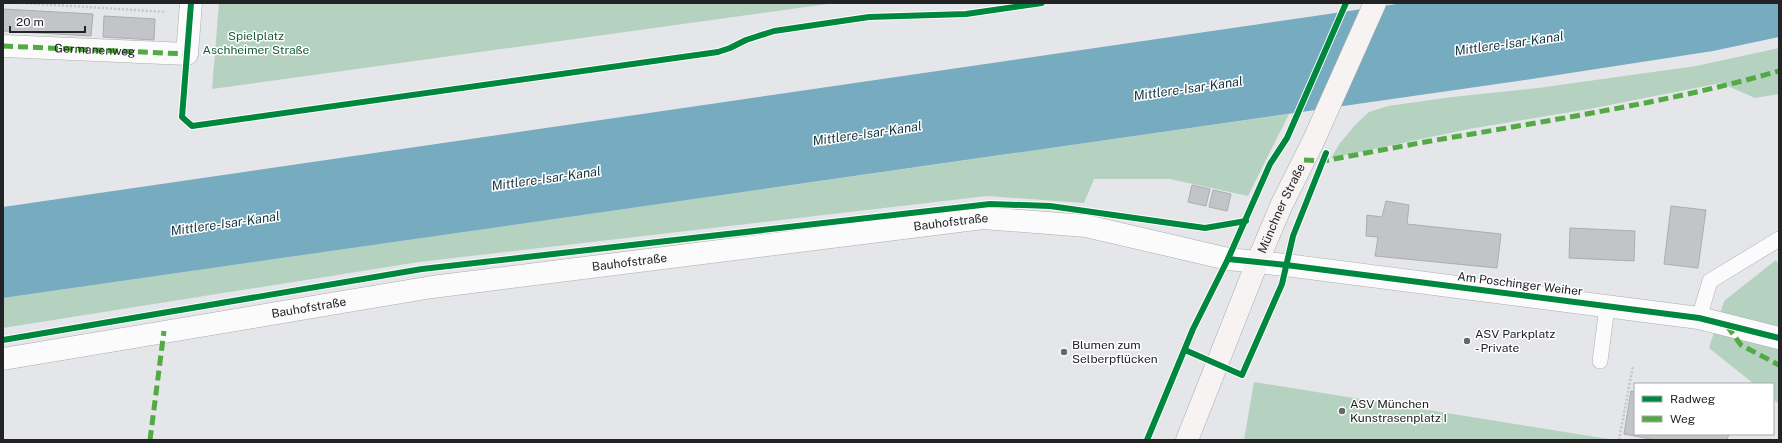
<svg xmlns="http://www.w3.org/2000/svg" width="1782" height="443" viewBox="0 0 1782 443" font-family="'Public Sans',sans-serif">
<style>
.green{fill:#b5d2c1}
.water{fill:#77acc0}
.building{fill:#c3c4c7;stroke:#acadb0}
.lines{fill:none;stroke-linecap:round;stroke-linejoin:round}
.lane-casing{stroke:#acacaf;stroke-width:16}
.street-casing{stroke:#acacaf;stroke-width:23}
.secondary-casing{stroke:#acacaf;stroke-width:23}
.path{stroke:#c4c5c6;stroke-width:2.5;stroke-dasharray:2 2;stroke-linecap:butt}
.lane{stroke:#fbfbfc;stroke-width:15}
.street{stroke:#fbfbfc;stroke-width:22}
.secondary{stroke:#f6f3f2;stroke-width:22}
.quiet{stroke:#53aa44;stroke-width:5;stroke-dasharray:10 5;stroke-linecap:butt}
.cycleway-casing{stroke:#fff;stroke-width:8}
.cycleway{stroke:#00873e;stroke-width:6}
.poi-dot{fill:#66676a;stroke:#fff;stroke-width:1.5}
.labels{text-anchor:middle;stroke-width:3;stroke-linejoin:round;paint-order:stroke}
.park-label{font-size:12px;fill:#135b37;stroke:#fff}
.street-label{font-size:12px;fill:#222325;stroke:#fff}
.poi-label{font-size:12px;fill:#222325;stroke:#fff;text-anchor:start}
.water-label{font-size:13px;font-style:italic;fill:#153844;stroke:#fff}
</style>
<rect width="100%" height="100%" fill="#e5e6ea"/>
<g class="green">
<polygon points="219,3 835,3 212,89"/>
<polygon points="1779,48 1779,94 1755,98 1721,83 1589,109 1469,129 1331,158 1340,143 1356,124 1369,112 1388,106 1452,97 1538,88 1696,66"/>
<polygon points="1289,114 1248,196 1170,179 1094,179 1084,203 987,196 419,262 3,328 3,298"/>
<polygon points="1776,260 1779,266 1779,404 1773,399 1773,384 1754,384 1709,348 1724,301"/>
<polygon points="1254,382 1615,440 1244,440"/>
</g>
<polygon class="water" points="1404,3 1779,3 1779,37 1713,51 1525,80 3,298 3,207"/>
<g class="building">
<polygon points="3,9 93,14 91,36 3,31"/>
<polygon points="104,16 155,19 154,40 103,37"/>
<polygon points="1192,185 1210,189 1206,206 1188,202"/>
<polygon points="1213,190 1231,194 1227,211 1209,207"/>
<polygon points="1386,201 1409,205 1407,224 1501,234 1497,268 1375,256 1378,237 1366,236 1367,215 1382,217"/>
<polygon points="1671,206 1706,210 1698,268 1664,264"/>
<polygon points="1570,228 1635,231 1634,261 1569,258"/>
<polygon points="1631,391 1635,392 1635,434 1729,434 1727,440 1656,440 1624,434"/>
</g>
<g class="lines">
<defs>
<g id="lane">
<polyline points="1699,318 1710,281 1779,239"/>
<polyline points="1600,361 1607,307"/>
</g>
<g id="street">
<path id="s1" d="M 3,46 L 187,54 L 191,3"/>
<path id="s2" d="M 3,359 L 432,287 L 983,218 L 1086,226 L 1228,259 L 1286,265 L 1699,318 L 1779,338"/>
</g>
<g id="secondary">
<path id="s3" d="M 1187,440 L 1257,263 L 1281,206 L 1312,144 L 1375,3"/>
</g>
</defs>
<use href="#lane" class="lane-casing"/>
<use href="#street" class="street-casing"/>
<use href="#secondary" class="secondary-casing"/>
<g class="path">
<polyline points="22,3 166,12"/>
<polyline points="1619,440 1633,366"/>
</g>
<use href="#lane" class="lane"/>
<use href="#street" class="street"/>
<use href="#secondary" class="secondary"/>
<g class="quiet">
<polyline points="3,46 187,54"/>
<path d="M 1304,160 L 1323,161 C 1372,152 1422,142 1472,134 C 1575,116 1678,100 1779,71"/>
<polyline points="1727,326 1741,345 1779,365"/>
<polyline points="150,440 164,331"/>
</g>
<defs>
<g id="cycleway">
<polyline points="191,3 182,117 192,126 718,52 730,48 746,40 774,31 869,17 966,14 1042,3"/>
<polyline points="1228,259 1286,265 1699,318 1779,338"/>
<polyline points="3,340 422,269 990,204 1050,206 1205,228 1246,221"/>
<polyline points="1185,350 1242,375 1282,284 1293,236 1326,153"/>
<polyline points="1147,440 1193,329 1228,259 1270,164 1287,138 1346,3"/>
</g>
</defs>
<use href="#cycleway" class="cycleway-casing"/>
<use href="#cycleway" class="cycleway"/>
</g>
<g class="poi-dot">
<circle cx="1467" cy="341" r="4"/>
<circle cx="1064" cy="352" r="4"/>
<circle cx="1342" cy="411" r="4"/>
</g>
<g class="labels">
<g class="park-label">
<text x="256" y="40">Spielplatz<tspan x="256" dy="14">Aschheimer Straße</tspan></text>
</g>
<g class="street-label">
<text dy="4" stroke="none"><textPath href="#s1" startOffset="92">Germanenweg</textPath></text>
<text dy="4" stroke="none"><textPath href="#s3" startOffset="250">Münchner Straße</textPath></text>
<text dy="4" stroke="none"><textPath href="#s2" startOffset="958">Bauhofstraße</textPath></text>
<text dy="4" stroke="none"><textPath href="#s2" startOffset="634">Bauhofstraße</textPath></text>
<text transform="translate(1520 284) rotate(7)" y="4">Am Poschinger Weiher</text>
<text dy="4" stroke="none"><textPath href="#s2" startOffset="310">Bauhofstraße</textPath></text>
</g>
<g class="poi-label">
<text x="1475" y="338">ASV Parkplatz<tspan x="1475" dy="14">- Private</tspan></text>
<text x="1072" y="349">Blumen zum<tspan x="1072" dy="14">Selberpflücken</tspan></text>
<text x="1350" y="408">ASV München<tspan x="1350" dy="14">Kunstrasenplatz I</tspan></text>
</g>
<g class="water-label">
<text transform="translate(1509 43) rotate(-8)" y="5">Mittlere-Isar-Kanal</text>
<text transform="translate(1188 88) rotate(-8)" y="5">Mittlere-Isar-Kanal</text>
<text transform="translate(867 133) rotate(-8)" y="5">Mittlere-Isar-Kanal</text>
<text transform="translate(546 178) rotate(-8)" y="5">Mittlere-Isar-Kanal</text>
<text transform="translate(225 223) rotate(-8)" y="5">Mittlere-Isar-Kanal</text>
</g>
</g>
<rect width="1782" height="443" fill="none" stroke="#222325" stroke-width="8"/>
<rect x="1634" y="383" width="140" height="52" fill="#ffffff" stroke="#a7a7a8"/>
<rect x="1642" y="396" width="20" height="6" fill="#00873e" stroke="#a7a7a8"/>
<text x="1670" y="403" font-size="12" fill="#222325">Radweg</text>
<rect x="1642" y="416" width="20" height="6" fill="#53aa44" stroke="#a7a7a8"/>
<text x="1670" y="423" font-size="12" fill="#222325">Weg</text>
<path d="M10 26v6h75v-6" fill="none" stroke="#222325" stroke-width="2"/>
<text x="16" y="26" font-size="12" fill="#222325" stroke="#ffffff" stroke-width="3" paint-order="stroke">20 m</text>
</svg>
